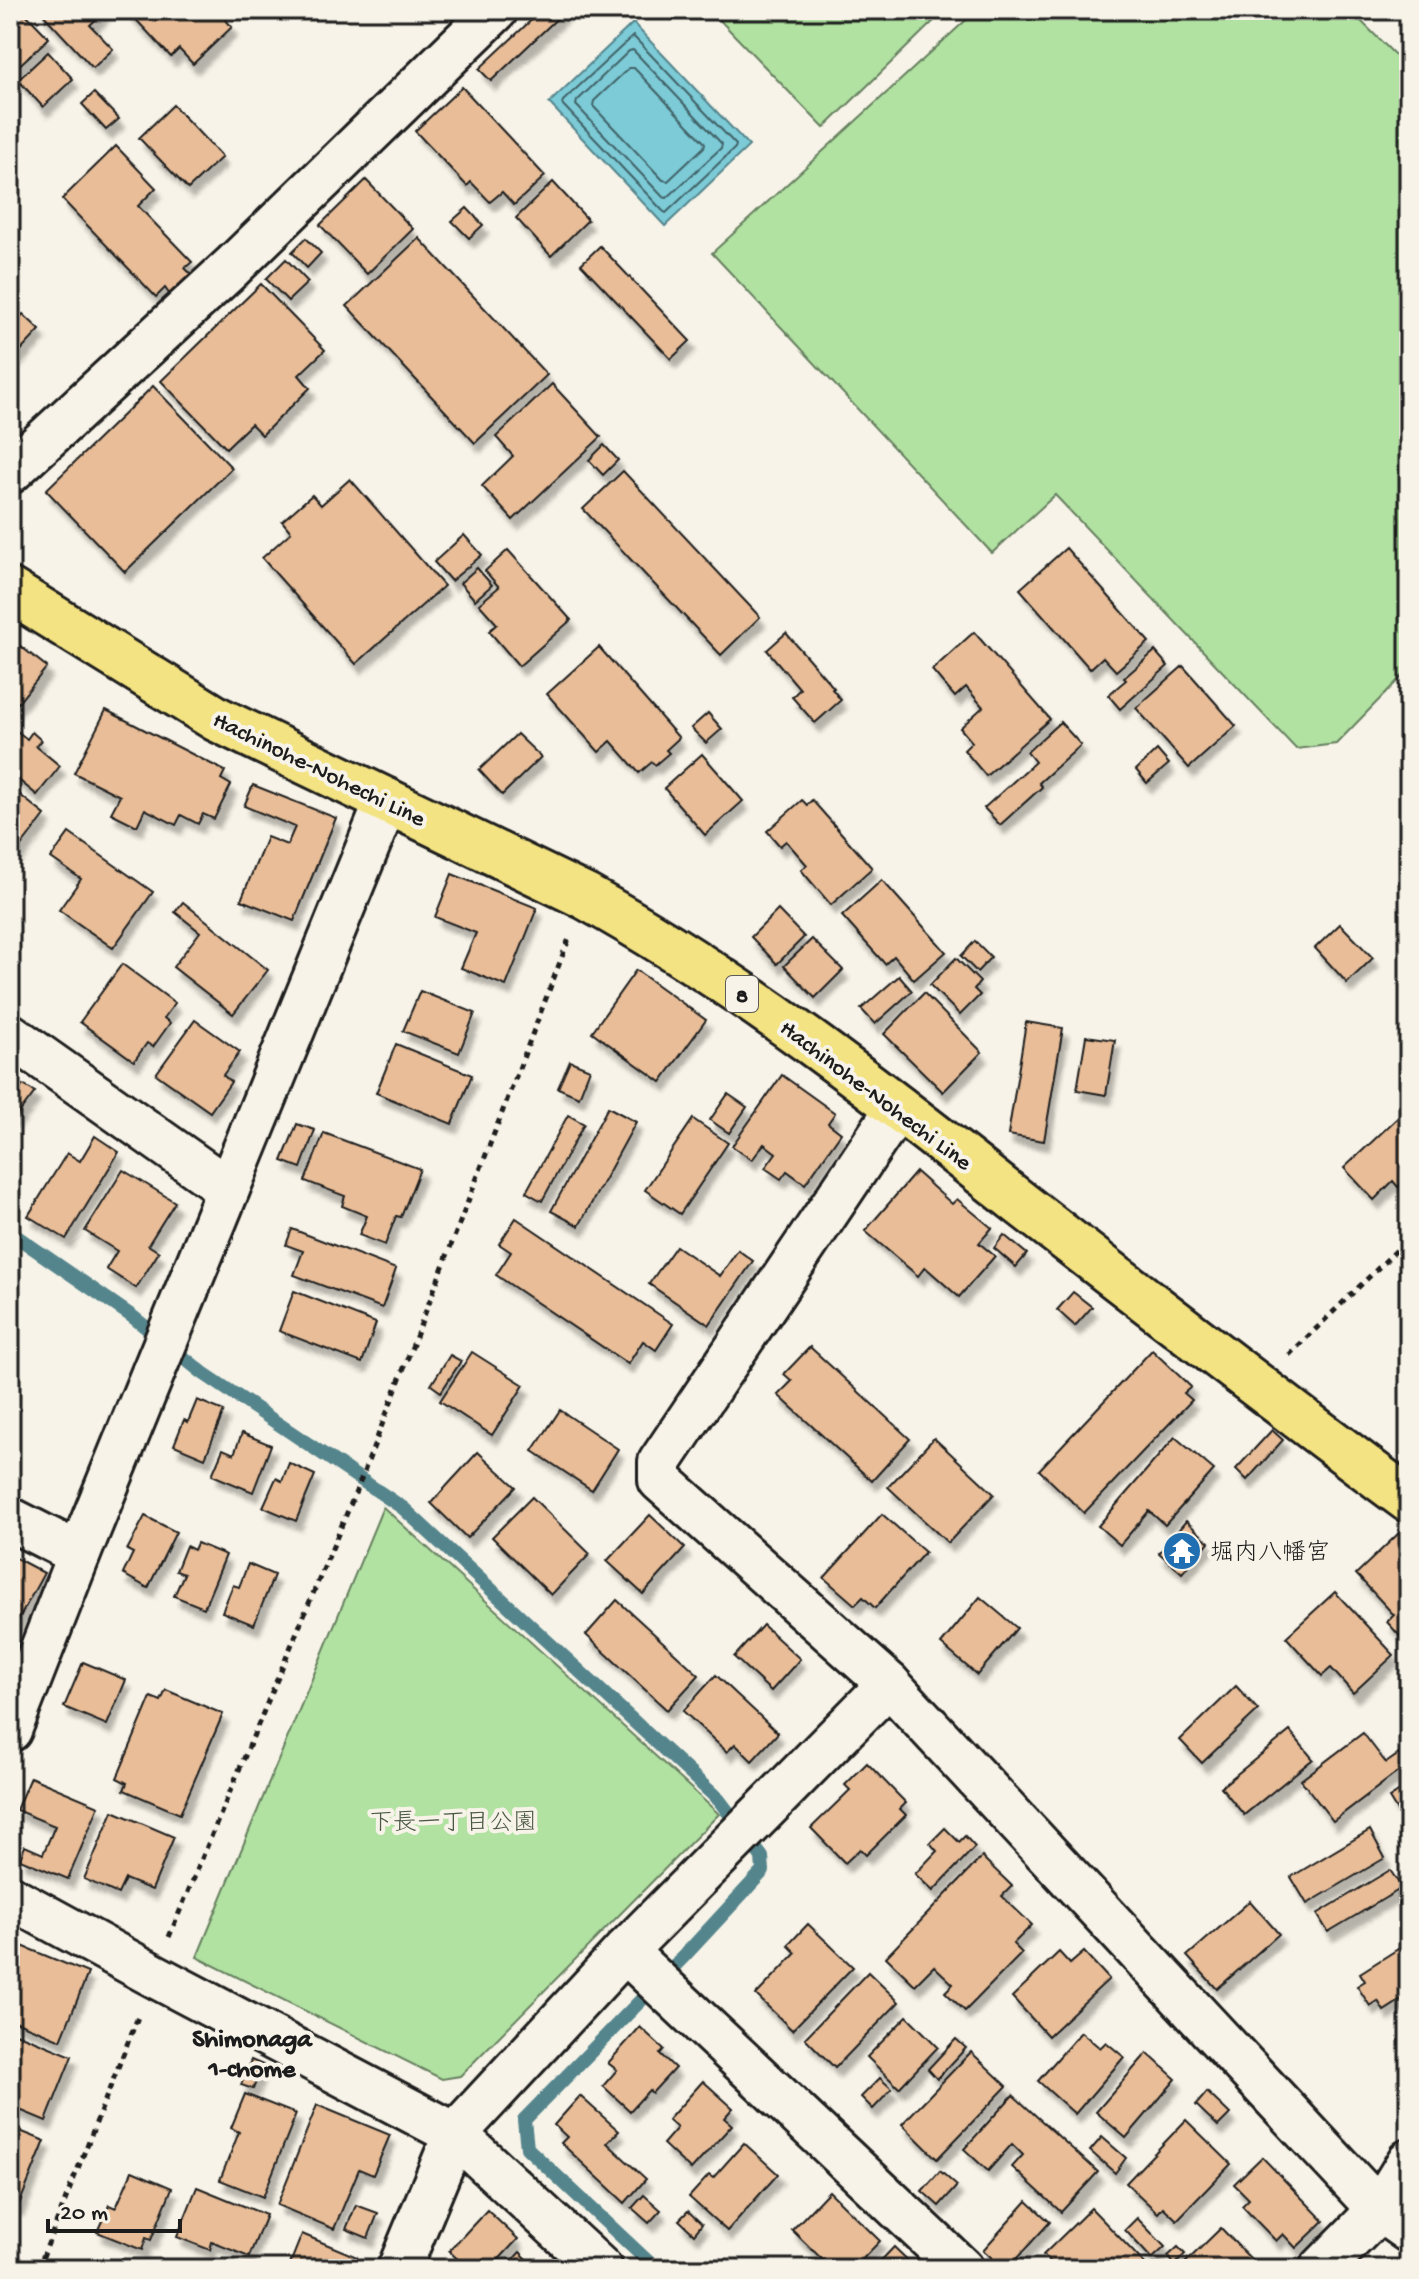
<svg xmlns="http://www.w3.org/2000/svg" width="1419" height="2279" viewBox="0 0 1419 2279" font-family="'Gochi Hand','Klee One',sans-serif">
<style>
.green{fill:#b1e2a2;stroke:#667f5f;stroke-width:2}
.water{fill:#7bcbd7;stroke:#55858c;stroke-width:2}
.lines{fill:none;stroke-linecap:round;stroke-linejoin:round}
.shore{stroke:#426267;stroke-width:2}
.stream{stroke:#55858c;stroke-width:14}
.building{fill:#e8bd98;stroke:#1c1c1c;stroke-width:2;filter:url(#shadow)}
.minor-casing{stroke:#1c1c1c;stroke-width:48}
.primary-casing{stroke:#1c1c1c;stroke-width:50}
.path{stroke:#1c1c1c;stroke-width:5;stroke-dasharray:6 6;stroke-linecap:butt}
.minor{stroke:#f7f3e8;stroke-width:42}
.primary{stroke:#f4e382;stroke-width:44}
.labels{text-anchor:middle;stroke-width:8;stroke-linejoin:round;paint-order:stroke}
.shield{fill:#f7f3e8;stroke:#5e5c59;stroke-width:2}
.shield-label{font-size:22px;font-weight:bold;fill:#1c1c1c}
.street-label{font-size:24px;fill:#1c1c1c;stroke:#f7f3e8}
.poi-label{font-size:24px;fill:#1c1c1c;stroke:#f7f3e8;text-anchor:start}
.park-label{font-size:24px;fill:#495744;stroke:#f7f3e8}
.neighbourhood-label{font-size:26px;font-weight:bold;fill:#1c1c1c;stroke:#f7f3e8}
</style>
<defs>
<filter id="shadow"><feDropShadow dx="5" dy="9" stdDeviation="2" flood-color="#0004"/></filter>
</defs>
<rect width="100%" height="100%" fill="#f7f3e8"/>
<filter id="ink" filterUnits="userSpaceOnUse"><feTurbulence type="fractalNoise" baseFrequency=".0125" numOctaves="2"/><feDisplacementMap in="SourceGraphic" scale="16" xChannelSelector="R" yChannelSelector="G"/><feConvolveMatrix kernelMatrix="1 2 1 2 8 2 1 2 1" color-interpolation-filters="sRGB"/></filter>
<g filter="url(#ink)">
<g class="green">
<polygon points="710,10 945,10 824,128"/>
<polygon points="977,10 1350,10 1409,69 1409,669 1336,744 1296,749 1055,495 992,553 712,253"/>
<polygon points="383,1507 719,1814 460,2076 442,2079 197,1957"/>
</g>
<polygon class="water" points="633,23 749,146 665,226 549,103"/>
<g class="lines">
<g class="shore">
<polygon points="633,36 736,145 735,148 666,213 663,211 562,104 563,101"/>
<polygon points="633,50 722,144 721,148 667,198 663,197 576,105 577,101 629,51"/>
<polygon points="629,68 634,68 705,143 704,147 668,181 663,180 593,106 594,101"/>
</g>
<polyline class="stream" points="10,1232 133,1317 203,1373 403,1508 719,1800 762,1857 763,1871 686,1954 524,2120 527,2148 656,2269"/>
</g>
<g class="building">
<polygon points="10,10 22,10 49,38 14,70 10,65"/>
<polygon points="39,10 102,10 104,12 90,25 113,49 93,68"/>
<polygon points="127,10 217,10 232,27 193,64 179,49 171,57"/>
<polygon points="542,10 566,10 491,81 479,69"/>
<polygon points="48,52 73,79 43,107 18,80"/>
<polygon points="462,87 545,176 514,205 502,192 490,202 471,182 467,186 415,131"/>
<polygon points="94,93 119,119 106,130 82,104"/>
<polygon points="173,105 222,157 188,189 139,138"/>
<polygon points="116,146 156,188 138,206 192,262 185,268 191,274 170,295 165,288 156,297 62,199"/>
<polygon points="366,180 413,229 367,274 320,225"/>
<polygon points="553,182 588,220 551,256 516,218"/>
<polygon points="467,208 483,225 469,238 452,221"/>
<polygon points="306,238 321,253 307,268 292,252"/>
<polygon points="419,238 547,375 475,443 347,306"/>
<polygon points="600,246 690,341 671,359 581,264"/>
<polygon points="286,259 308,282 288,301 266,279"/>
<polygon points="261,284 325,350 299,375 310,388 262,435 251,424 226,448 161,381"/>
<polygon points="23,314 40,330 12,360 10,357 10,328"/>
<polygon points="552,384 601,437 513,520 482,486 513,456 496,437"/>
<polygon points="153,386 232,468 125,572 46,490"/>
<polygon points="604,445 618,460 603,475 589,460"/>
<polygon points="623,471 760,617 721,655 583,509"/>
<polygon points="350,479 444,586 356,664 262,558 291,532 282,521 312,495 321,505"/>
<polygon points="464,535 482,555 451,581 434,562"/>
<polygon points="1066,548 1149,642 1116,671 1103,657 1090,669 1020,589"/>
<polygon points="508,550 571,620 519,666 489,631 497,624 479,604 499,587 485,571"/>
<polygon points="477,568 492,585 475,600 460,583"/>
<polygon points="974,632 1050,719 986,776 964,750 972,742 960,728 983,707 966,687 955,697 932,670"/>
<polygon points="786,633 834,688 832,689 841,700 815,723 792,697 800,689 767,650"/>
<polygon points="10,638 47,667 10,713"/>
<polygon points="599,647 679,738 666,750 669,753 655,765 652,762 639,773 611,741 599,752 547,694"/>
<polygon points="1155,651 1168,666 1120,709 1108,695 1126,680 1124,678"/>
<polygon points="1183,666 1236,726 1189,768 1136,708"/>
<polygon points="106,710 225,771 221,779 231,785 214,819 203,814 198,824 181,815 176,825 145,809 137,826 111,813 120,796 74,773"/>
<polygon points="708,713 722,729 706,743 691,728"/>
<polygon points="1060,722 1081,745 1039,783 1042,787 1000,825 984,808 1035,762 1027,752"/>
<polygon points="17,731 27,739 32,732 41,740 36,746 60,766 37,795 10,773 10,740"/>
<polygon points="517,734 541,757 502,795 479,770"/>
<polygon points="1157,750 1169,764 1147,783 1136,770"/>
<polygon points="702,754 743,801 705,835 664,788"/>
<polygon points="253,785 336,818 294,921 241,900 267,837 287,845 295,827 244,806"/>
<polygon points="10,787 45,815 16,853 10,849"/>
<polygon points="802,800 807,805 812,800 872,868 831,905 801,870 807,865 786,841 780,846 767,831"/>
<polygon points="69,833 153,892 113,948 59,910 81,879 51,858"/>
<polygon points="452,874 537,908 506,986 461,968 476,933 435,917"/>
<polygon points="882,880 946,952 914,980 894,956 885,964 842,916"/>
<polygon points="183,902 268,970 233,1014 173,967 200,932 175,912"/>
<polygon points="778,910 804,937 777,964 751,937"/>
<polygon points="1340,924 1373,958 1347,983 1315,948"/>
<polygon points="812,939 843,970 815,998 784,966"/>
<polygon points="975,941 991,957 977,972 961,956"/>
<polygon points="956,958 980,982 974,989 980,995 960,1015 930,985"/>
<polygon points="122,964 175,1003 164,1018 170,1023 153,1047 147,1043 134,1061 80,1022"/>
<polygon points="636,970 706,1020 661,1082 592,1032"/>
<polygon points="899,976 912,991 875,1024 861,1009"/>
<polygon points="420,991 475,1013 459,1053 403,1031"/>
<polygon points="924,993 982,1052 943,1092 884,1034"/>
<polygon points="195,1020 240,1052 223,1075 231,1082 210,1112 156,1074"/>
<polygon points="1026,1022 1063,1028 1044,1141 1008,1135"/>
<polygon points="1086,1036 1115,1040 1106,1095 1077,1090"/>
<polygon points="396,1044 472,1075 452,1124 376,1093"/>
<polygon points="570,1061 590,1069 579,1097 558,1088"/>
<polygon points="782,1075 835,1113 828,1123 841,1133 805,1184 787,1171 781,1179 765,1168 776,1153 764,1144 752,1160 732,1146"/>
<polygon points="23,1085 35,1092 13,1121 10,1118 10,1102"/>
<polygon points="728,1094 747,1107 729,1133 710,1120"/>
<polygon points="608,1107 636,1122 579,1226 551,1211"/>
<polygon points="1409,1107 1409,1177 1398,1187 1393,1181 1374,1200 1344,1168"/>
<polygon points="568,1115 584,1124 542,1201 526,1192"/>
<polygon points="693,1119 728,1143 680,1214 645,1190"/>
<polygon points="297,1124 315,1130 301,1168 282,1161"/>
<polygon points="324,1133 420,1169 401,1217 396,1216 385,1245 359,1235 367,1216 342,1206 345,1196 305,1181"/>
<polygon points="95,1136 119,1152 66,1239 28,1216 67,1153 80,1161"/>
<polygon points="123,1170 175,1202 148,1245 159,1252 136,1288 106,1269 117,1251 85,1231"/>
<polygon points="916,1172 952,1204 957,1199 992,1228 979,1243 995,1256 959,1297 925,1267 918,1276 865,1231"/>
<polygon points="516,1218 673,1324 656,1350 643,1341 628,1364 496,1275 511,1252 499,1244"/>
<polygon points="292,1229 396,1269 382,1308 294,1275 303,1251 286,1245"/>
<polygon points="1004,1235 1027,1254 1016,1267 994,1248"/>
<polygon points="676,1246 720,1276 738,1250 753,1261 709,1325 649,1284"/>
<polygon points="294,1291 376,1323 362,1363 279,1331"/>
<polygon points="1073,1292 1092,1307 1075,1326 1057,1310"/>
<polygon points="810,1347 910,1439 872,1481 778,1395 792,1381 784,1374"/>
<polygon points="1152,1350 1191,1387 1184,1393 1192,1400 1084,1513 1039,1470"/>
<polygon points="472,1352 524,1385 492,1435 440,1401"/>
<polygon points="450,1355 461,1361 441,1392 431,1385"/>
<polygon points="197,1400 224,1411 205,1458 174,1445 184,1420 188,1422"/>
<polygon points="560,1410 618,1449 592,1490 533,1451"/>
<polygon points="1272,1430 1283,1440 1247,1480 1236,1469"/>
<polygon points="242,1433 271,1445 253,1492 212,1475 223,1449 234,1454"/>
<polygon points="1175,1437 1214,1470 1165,1525 1149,1511 1120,1545 1098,1526"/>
<polygon points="934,1438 994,1494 948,1543 888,1487"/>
<polygon points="478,1452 516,1487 467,1538 431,1503"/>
<polygon points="289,1463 315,1475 296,1521 263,1507 276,1478 282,1481"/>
<polygon points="532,1497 590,1554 551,1595 492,1537"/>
<polygon points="882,1514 925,1552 875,1608 863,1597 855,1605 824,1578"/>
<polygon points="650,1515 685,1548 643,1594 607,1561"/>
<polygon points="145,1516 176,1532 148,1588 123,1574 133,1553 127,1550"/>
<polygon points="1186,1521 1209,1542 1182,1573 1159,1553"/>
<polygon points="1399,1533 1409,1544 1409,1646 1387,1622 1394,1615 1356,1574"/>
<polygon points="197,1543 226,1555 204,1608 174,1596 184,1574 176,1571 186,1546 194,1550"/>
<polygon points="10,1555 44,1573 15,1626 10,1624"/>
<polygon points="248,1564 274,1575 254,1625 222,1612 233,1585 239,1587"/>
<polygon points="1335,1592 1394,1655 1353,1693 1331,1668 1322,1676 1286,1637"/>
<polygon points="980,1597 1017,1628 977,1675 941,1644"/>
<polygon points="617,1600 699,1675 667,1710 586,1635"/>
<polygon points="763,1625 800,1659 771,1691 734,1657"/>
<polygon points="83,1662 126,1680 107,1725 64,1707"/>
<polygon points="716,1675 778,1733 752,1761 735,1744 727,1752 683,1711"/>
<polygon points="1236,1686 1258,1710 1202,1763 1180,1740"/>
<polygon points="166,1690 223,1714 180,1814 124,1790 127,1783 117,1778 151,1697 161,1701"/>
<polygon points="1290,1731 1313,1759 1244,1815 1221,1787"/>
<polygon points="1363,1733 1386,1763 1399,1754 1407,1765 1333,1821 1301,1780"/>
<polygon points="867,1763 906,1803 900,1809 906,1815 866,1855 860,1849 845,1863 811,1828 850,1790 845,1785"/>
<polygon points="30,1777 99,1806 68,1879 20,1859 25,1846 43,1854 55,1826 16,1810"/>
<polygon points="1409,1785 1409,1830 1389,1798"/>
<polygon points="113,1811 174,1837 152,1890 125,1879 118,1894 84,1879"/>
<polygon points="945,1828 959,1842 965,1836 975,1847 933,1891 915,1874 937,1851 930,1843"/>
<polygon points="1370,1830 1385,1858 1307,1904 1291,1877"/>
<polygon points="982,1857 1012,1886 1002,1896 1032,1925 1013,1944 1022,1953 965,2011 945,1992 953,1984 934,1966 915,1985 886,1957"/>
<polygon points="1390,1870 1402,1888 1328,1932 1317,1914"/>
<polygon points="1250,1901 1279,1934 1217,1989 1187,1956"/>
<polygon points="808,1924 853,1967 792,2030 756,1995 796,1953 788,1945"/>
<polygon points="10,1941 88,1973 61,2040 10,2019"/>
<polygon points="1409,1942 1409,1995 1384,2011 1378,2001 1370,2006 1357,1986 1365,1981 1360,1973"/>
<polygon points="1059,1952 1070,1964 1084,1952 1109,1979 1048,2036 1012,1997"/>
<polygon points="868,1972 899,2002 835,2068 805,2038"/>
<polygon points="907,2016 938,2047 899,2088 867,2057"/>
<polygon points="640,2027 664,2049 660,2054 675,2068 652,2093 649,2090 630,2111 603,2086 617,2070 608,2063"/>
<polygon points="11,2031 72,2056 46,2121 10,2106"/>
<polygon points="1081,2032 1100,2048 1106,2042 1124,2057 1075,2114 1038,2081"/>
<polygon points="956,2039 966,2048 937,2079 928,2069"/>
<polygon points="971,2052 1007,2086 937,2159 902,2124"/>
<polygon points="1147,2053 1176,2079 1126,2138 1096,2112"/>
<polygon points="251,2060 263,2065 253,2089 241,2085"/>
<polygon points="880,2078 892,2089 873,2109 861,2097"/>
<polygon points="703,2081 733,2108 724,2118 732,2125 691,2170 663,2144 677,2128 668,2120"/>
<polygon points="1207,2092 1230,2114 1218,2126 1196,2105"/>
<polygon points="245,2094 296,2114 263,2197 220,2180 239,2132 231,2128"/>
<polygon points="1013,2095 1098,2172 1061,2212 1012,2167 1023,2155 1012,2144 988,2171 964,2149"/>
<polygon points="580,2096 619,2131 607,2143 646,2179 625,2203 561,2143 567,2137 554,2125"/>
<polygon points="317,2105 390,2135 373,2175 359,2169 334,2229 277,2205"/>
<polygon points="1186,2120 1231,2164 1177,2220 1163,2207 1158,2213 1126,2183"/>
<polygon points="10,2127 45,2141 18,2207 10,2204"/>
<polygon points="1102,2137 1126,2158 1115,2173 1090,2151"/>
<polygon points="744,2143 778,2174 727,2231 689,2197 709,2175 713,2178"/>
<polygon points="1262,2157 1324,2221 1296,2248 1283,2234 1276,2241 1242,2206 1249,2199 1234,2184"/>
<polygon points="132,2171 172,2188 151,2240 146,2238 142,2250 97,2232 109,2205 116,2208"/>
<polygon points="940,2171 957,2186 939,2206 922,2191"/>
<polygon points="197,2187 266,2215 249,2257 212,2242 210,2250 177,2237"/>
<polygon points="829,2191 880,2241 853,2269 832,2269 792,2230"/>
<polygon points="644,2195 661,2210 649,2223 632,2208"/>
<polygon points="1027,2201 1050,2222 1007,2269 1004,2269 983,2250"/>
<polygon points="356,2205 378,2213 368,2238 346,2229"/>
<polygon points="1091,2208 1150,2269 1057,2269 1043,2255"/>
<polygon points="487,2210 518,2239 490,2269 468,2269 449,2251"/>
<polygon points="688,2211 702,2224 694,2234 679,2220"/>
<polygon points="1137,2218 1165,2247 1152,2259 1125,2230"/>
<polygon points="1221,2228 1241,2249 1261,2269 1193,2269 1186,2262"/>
<polygon points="302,2234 357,2257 353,2269 288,2269"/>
<polygon points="894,2247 917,2269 873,2269"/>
<polygon points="1178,2247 1185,2254 1175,2265 1168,2256"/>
<polygon points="520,2252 529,2261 522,2269 504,2269"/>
</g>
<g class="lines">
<defs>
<g id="minor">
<polyline points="10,472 232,267 496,10"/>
<polyline points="10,1035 228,1189"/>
<polyline points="898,1107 660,1462 660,1480 889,1684 1379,2210 1409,2231"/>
<polyline points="10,1519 79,1554"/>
<polyline points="10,1730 79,1554 387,800"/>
<polyline points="10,1897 153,1975 455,2134 601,2269"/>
<polyline points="625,1951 962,2269"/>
<polyline points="399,2269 455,2134 625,1951 889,1684"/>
<polyline points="1321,2269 1379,2210 1409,2161"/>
</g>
<path id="primary" d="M 10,591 L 217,719 L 586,897 C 741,983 881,1093 1020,1203 C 1149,1303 1278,1403 1409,1500"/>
</defs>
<use href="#minor" class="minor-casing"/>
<use href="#primary" class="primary-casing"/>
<g class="path">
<polyline points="1289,1355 1409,1238"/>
<polyline points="169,1937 362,1477 570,936"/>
<polyline points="38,2269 138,2017"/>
</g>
<use href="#minor" class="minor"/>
<use href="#primary" class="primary"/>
</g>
</g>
<defs>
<symbol id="temple-disc" viewBox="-11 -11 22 22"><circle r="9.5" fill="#1f6fb2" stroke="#f7f3e8"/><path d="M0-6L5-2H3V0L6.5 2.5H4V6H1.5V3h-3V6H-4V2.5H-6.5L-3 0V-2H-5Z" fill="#fff"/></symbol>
</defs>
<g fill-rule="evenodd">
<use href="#temple-disc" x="1160" y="1529" width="44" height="44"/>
</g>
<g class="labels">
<rect class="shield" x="726" y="976" width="32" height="36" rx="6"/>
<g class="shield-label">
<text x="742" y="1002">8</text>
</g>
<g class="street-label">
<text transform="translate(320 768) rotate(26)" y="8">Hachinohe-Nohechi Line</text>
<text transform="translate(877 1094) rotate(37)" y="8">Hachinohe-Nohechi Line</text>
</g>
<g class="poi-label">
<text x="1210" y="1559">堀内八幡宮</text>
</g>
<g class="park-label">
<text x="453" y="1829">下長一丁目公園</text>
</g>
<g class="neighbourhood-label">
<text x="252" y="2046">Shimonaga<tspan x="252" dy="30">1-chome</tspan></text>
</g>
</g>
<rect width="1419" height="2279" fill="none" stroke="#f7f3e8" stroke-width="40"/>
<rect x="20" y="20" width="1379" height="2239" fill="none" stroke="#1c1c1c" stroke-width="3" filter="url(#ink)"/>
<path d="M48 2219v12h132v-12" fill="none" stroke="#1c1c1c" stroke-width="4"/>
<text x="60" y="2219" font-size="24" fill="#1c1c1c" stroke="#f7f3e8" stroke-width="6" paint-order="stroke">20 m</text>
</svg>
